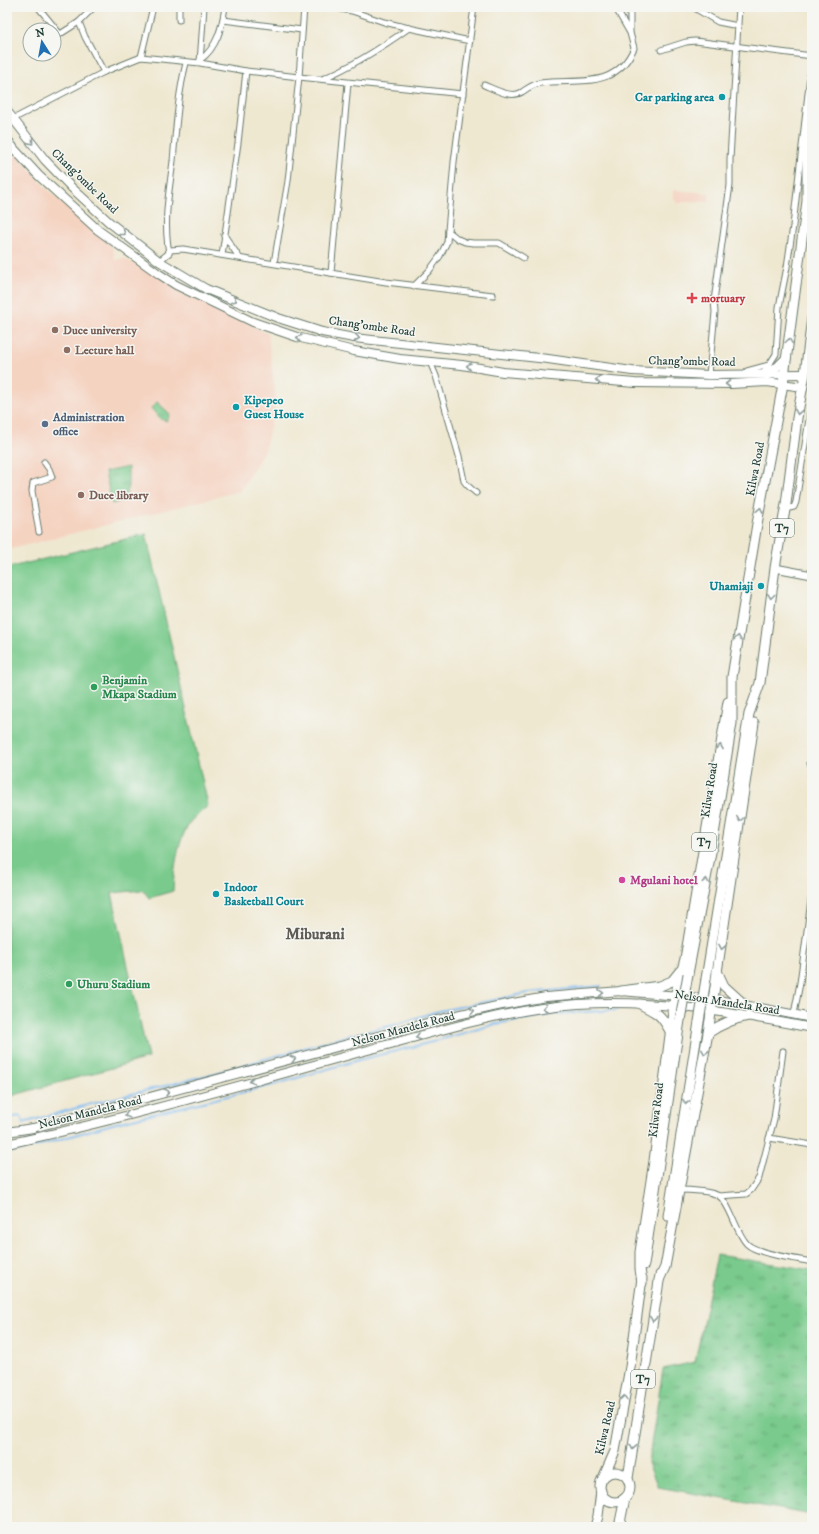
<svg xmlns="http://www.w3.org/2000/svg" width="819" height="1534" viewBox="0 0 819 1534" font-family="'IM FELL DW Pica',serif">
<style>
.built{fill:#f5d3c1}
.grass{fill:url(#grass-tufts);stroke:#4c8460}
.pitch{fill:#79ca8c;stroke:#4c8460}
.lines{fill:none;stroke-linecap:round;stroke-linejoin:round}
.stream{stroke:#7ebbf1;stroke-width:2}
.street-casing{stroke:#68796b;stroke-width:7}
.secondary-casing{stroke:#68796b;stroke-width:9}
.primary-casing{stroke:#68796b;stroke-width:10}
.highway-casing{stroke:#68796b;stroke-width:11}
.street{stroke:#fff;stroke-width:5}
.secondary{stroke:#fff;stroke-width:7}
.primary{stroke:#fff;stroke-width:8}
.highway{stroke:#fff;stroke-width:9}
.highway-bridge-casing{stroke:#68796b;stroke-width:11;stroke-linecap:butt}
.highway-bridge{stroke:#fff;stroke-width:9}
.oneway{stroke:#8f9e9a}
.culture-dot{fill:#0f9aa8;stroke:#f6f6f2;stroke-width:1.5}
.health-dot{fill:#e0444e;stroke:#f6f6f2;stroke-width:1.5}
.education-dot{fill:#8d6e63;stroke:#f6f6f2;stroke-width:1.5}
.service-dot{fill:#5c6f8a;stroke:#f6f6f2;stroke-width:1.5}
.leisure-dot{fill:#2e9e5b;stroke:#f6f6f2;stroke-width:1.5}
.hotel-dot{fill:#d1479c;stroke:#f6f6f2;stroke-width:1.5}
.labels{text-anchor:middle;stroke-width:3;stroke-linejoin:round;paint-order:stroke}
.shield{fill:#f6f6f2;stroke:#60746d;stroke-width:1}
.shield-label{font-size:11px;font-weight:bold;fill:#1f3d34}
.culture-label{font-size:12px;font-weight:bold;fill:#0d838f;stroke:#f6f6f2;text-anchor:end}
.street-label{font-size:12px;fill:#1f3d34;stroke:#f6f6f2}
.health-label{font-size:12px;font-weight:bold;fill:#be3a42;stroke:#f6f6f2;text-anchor:start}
.education-label{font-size:12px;font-weight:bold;fill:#785e54;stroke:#f6f6f2;text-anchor:start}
.service-label{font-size:12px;font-weight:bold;fill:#4e5e75;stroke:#f6f6f2;text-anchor:start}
.leisure-label{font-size:12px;font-weight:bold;fill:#27864d;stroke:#f6f6f2;text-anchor:start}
.hotel-label{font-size:12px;font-weight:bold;fill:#b23c85;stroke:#f6f6f2;text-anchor:start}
.district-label{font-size:16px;font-weight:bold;fill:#5f5c55;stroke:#f6f6f2}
</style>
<defs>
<pattern id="grass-tufts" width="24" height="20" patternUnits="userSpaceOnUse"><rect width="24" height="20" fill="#79ca8c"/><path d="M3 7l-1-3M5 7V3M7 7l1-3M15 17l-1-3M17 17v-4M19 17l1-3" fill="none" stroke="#63a573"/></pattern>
</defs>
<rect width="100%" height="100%" fill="#f6f6f2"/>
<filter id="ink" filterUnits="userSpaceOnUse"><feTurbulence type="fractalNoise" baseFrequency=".025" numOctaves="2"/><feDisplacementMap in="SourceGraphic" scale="8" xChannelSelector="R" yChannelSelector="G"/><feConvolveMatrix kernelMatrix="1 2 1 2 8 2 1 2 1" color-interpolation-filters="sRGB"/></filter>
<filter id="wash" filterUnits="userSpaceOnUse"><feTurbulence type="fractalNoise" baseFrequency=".012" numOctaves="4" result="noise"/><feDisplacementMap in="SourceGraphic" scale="16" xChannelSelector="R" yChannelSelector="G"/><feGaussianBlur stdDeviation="0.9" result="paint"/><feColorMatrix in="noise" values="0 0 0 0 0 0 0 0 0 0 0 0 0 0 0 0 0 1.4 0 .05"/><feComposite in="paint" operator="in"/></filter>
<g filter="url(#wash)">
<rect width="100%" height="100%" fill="#efe8d1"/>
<g class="built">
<polygon points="7,143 49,191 112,245 115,260 123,258 160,276 268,334 276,401 265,449 240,491 7,550"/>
<polygon points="673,190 709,193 709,202 686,201 686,202 682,202 682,203 676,203 676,200 673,200"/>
</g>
<g class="grass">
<polygon points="157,402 170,414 167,421 160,419 151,408"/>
<polygon points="128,467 128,489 124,500 112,504 105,472"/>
<polygon points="717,1255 812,1270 812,1515 658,1487 648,1463 663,1369 695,1362"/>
</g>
<path class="pitch" d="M 146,534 L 208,805 C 203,812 195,815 190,822 C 177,842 174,869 173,891 L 149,898 L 143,890 L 112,893 L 148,1058 L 7,1097 L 7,568 Z"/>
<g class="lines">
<g class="stream">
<polyline points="7,1118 21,1116 23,1123 91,1104 205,1076 351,1035 395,1025 435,1012 528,993 601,986"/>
<polyline points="7,1152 30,1148 116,1123 273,1085 355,1061 432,1042 496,1024 554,1014 617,1010"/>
</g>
</g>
</g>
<g filter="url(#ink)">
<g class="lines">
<defs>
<g id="street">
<polyline points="38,7 60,34"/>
<polyline points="335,7 341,9 352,11 384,22 409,28 470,41"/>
<polyline points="693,7 718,22 738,26"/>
<polyline points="179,20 179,7"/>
<polyline points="223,20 302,30"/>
<polyline points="79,22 85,37 104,72"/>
<polyline points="630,32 630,7"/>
<polyline points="54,38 79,22 94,7"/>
<polyline points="661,50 686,42 695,41 812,56"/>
<polyline points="141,57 153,7"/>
<path d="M 200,60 C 217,48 222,27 225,7"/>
<polyline points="200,62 204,7"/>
<path d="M 322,79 C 353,66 381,48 409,28"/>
<path d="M 484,85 C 494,89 511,99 522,92 C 528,88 533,84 540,83 C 577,78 615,91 634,48 L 630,33 L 615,7"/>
<polyline points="13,119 104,72 141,57 200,63 246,71 299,77 463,94"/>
<polyline points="448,231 458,239 465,242 473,243 499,243 524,258"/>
<polyline points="224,235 239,257"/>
<path d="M 169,253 C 163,220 169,193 173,161 C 176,127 178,95 186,63"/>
<polyline points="222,255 238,143 246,71"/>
<polyline points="159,261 169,253 170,250 183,249 386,282 493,295"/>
<polyline points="274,263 288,181 299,77 304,7"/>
<polyline points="331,273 348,83"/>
<polyline points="414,286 429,271 440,256 447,242 454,162 474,7"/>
<polyline points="430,362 436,376 459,456 464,481 467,485 476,493"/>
<polyline points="747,371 769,365 776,354 779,307 787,267 793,226 812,58"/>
<polyline points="709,375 715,312 714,301 730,185 730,159 739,7"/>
<polyline points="785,509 794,507 796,502 812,400"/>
<polyline points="39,532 32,491 33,483 52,477 49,469 44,462"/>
<polyline points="810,763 812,763"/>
<polyline points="794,1014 800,983 812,893"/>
<polyline points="769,1138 812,1145"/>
<path d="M 679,1190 C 688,1190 712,1191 719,1196 C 730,1203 736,1233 747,1244 C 757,1254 797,1259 812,1262"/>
<polyline points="719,1196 746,1194 751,1190 759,1178 774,1119 783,1051"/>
</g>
<polyline id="secondary" points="775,568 812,575"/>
<g id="primary">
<polyline points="7,111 45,160 72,188 109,222 159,261 206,289 278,318 322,332 354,338 548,359 632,371 709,375 805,374"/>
<polyline points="7,139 15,150 39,176 98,230 159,274 176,285 253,322 297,337 354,351 400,359 462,365 503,372 635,383 731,384 767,382 803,387"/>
<polyline points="766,372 777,367 787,357"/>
<polyline points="7,1132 33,1128 71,1118 453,1016 497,1006 546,997 621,991 713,999 812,1018"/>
<path d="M 7,1144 C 128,1118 248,1083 368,1050 C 437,1032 506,1009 578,1004 C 657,999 734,1013 812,1028"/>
</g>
<g id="highway">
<polyline points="717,971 724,986 745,1005"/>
<polyline points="688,974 712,847 732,723 732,677 757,524 783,384 807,201 807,142 812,104"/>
<polyline points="706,979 749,714 760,683 775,568 786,504 797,418 805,374 812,318"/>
<polyline points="621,991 660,986 672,981 680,971"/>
<path d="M 640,1004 C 657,1013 660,1013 670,1031"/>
<path d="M 708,1033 C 721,1024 732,1019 748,1016"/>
<polyline points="668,1216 699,1022"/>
<polyline points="644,1265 680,1020"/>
<polyline points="659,1280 665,1267 708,1033 754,723"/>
<polyline points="642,1283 640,1269 640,1252 654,1161 675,996 685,959 728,702"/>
<circle cx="615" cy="1487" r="15"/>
<polyline points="604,1476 615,1451 630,1367 642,1278"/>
<polyline points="628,1478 660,1275"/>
<polyline points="595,1527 598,1516 601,1491"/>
<polyline points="619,1527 625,1498"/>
</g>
</defs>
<use href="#street" class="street-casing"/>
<use href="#secondary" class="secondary-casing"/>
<use href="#primary" class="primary-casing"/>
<use href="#highway" class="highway-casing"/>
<use href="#street" class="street"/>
<use href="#secondary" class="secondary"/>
<use href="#primary" class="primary"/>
<use href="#highway" class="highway"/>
<defs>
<g id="highway-bridge">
<polyline points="680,1020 688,974"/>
<polyline points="699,1022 706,979"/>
</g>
</defs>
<use href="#highway-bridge" class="highway-bridge-casing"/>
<use href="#highway-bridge" class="highway-bridge"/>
</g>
<defs><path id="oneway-chevron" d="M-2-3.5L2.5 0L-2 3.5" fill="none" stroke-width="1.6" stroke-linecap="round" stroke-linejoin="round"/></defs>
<g class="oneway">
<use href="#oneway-chevron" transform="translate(31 142) rotate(51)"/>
<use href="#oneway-chevron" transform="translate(123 233) rotate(38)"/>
<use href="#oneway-chevron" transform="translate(234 300) rotate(22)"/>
<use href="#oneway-chevron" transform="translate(299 338) rotate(-164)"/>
<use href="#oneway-chevron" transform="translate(357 338) rotate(7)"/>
<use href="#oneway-chevron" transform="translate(789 341) rotate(-82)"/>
<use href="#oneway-chevron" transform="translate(469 366) rotate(-171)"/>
<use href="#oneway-chevron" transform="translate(598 380) rotate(-176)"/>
<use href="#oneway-chevron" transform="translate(728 384) rotate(180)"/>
<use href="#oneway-chevron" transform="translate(798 412) rotate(100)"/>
<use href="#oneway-chevron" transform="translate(760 510) rotate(-79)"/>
<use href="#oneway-chevron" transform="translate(771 596) rotate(97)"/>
<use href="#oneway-chevron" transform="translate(738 638) rotate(-81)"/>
<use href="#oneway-chevron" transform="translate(720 747) rotate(-80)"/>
<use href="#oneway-chevron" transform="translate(740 819) rotate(98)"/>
<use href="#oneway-chevron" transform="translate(706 881) rotate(-79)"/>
<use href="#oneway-chevron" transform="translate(722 947) rotate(100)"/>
<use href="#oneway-chevron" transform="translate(601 993) rotate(-4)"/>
<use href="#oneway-chevron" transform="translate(545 1008) rotate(173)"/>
<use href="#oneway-chevron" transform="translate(472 1011) rotate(-13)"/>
<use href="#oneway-chevron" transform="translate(418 1037) rotate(165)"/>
<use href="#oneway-chevron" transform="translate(705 1052) rotate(100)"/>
<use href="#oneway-chevron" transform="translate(293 1059) rotate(-15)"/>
<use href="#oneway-chevron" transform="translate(252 1081) rotate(165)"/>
<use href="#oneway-chevron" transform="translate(167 1092) rotate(-15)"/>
<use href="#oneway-chevron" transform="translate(686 1102) rotate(100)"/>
<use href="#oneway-chevron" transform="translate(127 1115) rotate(165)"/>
<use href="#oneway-chevron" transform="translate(653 1319) rotate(99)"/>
<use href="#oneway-chevron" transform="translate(624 1398) rotate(-80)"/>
<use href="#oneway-chevron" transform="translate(633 1447) rotate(100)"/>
</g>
</g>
<g class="culture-dot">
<circle cx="722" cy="97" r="4"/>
<circle cx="236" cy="407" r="4"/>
<circle cx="761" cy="586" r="4"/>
<circle cx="216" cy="894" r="4"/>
</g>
<path class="health-dot" d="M690 292h4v4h4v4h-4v4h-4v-4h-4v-4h4z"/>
<g class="education-dot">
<circle cx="55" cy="330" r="4"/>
<circle cx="67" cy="350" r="4"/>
<circle cx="81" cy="495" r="4"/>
</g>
<circle class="service-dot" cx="45" cy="424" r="4"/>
<g class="leisure-dot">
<circle cx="94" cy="687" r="4"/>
<circle cx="69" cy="984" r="4"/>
</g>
<circle class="hotel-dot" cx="622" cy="880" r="4"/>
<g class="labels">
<g class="shield">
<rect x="770" y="519" width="24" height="18" rx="3"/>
<rect x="692" y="833" width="24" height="18" rx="3"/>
<rect x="631" y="1370" width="24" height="18" rx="3"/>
</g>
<g class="shield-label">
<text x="782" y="532">T7</text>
<text x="704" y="846">T7</text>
<text x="643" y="1383">T7</text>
</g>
<g class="culture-label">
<text x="714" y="101">Car parking area</text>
<text x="244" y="404" text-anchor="start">Kipepeo<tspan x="244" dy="14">Guest House</tspan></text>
<text x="753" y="590">Uhamiaji</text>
<text x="224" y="891" text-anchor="start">Indoor<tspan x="224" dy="14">Basketball Court</tspan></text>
</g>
<g class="street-label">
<text transform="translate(85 181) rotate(44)" y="4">Chang'ombe Road</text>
<text transform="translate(372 326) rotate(8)" y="4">Chang'ombe Road</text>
<text transform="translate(692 361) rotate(1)" y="4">Chang'ombe Road</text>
<text transform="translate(755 469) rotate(-79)" y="4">Kilwa Road</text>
<text transform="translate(709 790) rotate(-81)" y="4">Kilwa Road</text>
<text transform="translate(727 1002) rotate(9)" y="4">Nelson Mandela Road</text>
<text transform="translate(403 1029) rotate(-15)" y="4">Nelson Mandela Road</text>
<text transform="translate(656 1110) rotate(-83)" y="4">Kilwa Road</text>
<text transform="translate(90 1112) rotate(-14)" y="4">Nelson Mandela Road</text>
<text transform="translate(605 1428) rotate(-77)" y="4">Kilwa Road</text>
</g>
<g class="health-label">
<text x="701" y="302">mortuary</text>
</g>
<g class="education-label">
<text x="63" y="334">Duce university</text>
<text x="75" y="354">Lecture hall</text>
<text x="89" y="499">Duce library</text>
</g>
<g class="service-label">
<text x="53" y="421">Administration<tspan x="53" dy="14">office</tspan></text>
</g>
<g class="leisure-label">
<text x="102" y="684">Benjamin<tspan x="102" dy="14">Mkapa Stadium</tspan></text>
<text x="77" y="988">Uhuru Stadium</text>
</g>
<g class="hotel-label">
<text x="630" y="884">Mgulani hotel</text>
</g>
<g class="district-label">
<text x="315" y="939">Miburani</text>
</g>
</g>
<rect width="819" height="1534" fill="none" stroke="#f6f6f2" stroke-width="24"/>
<g transform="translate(42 42) rotate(349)"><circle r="19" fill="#f6f6f2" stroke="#a0aca6"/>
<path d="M0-3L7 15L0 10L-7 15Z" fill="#1f6fb2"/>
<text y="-6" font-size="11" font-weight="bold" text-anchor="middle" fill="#1f3d34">N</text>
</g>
</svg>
